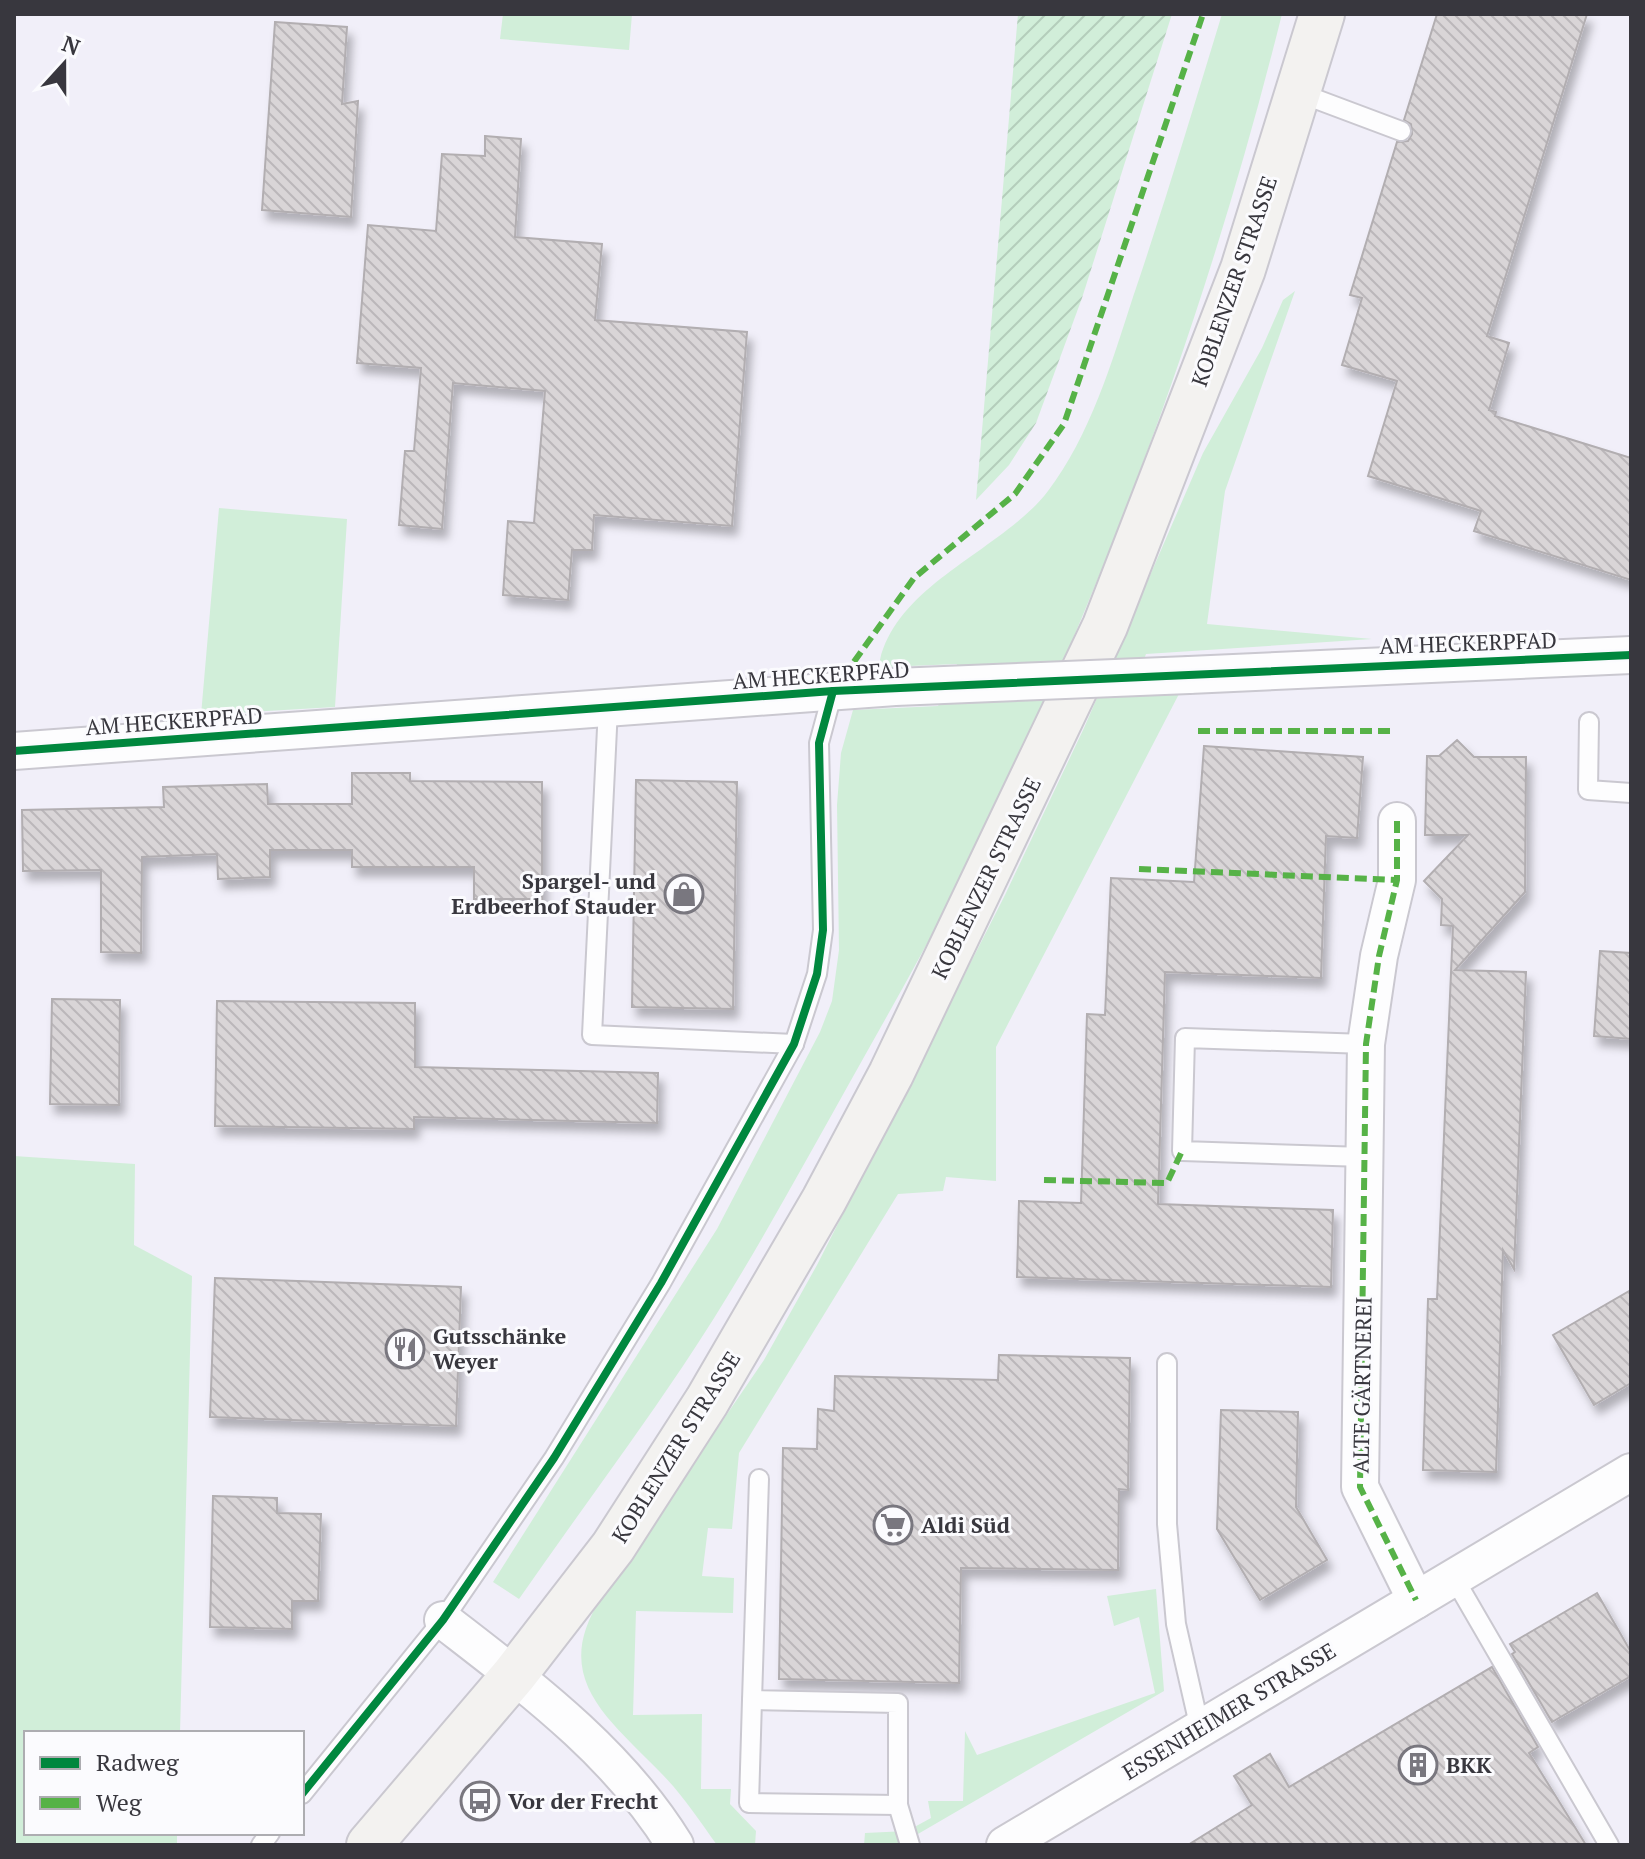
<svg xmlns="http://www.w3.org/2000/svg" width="1645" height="1859" viewBox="0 0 1645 1859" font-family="'PT Serif',serif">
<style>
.grass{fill:#d1eed9}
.garden{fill:url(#garden-furrows)}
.building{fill:url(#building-back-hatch);stroke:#b2aeb1;stroke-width:2;filter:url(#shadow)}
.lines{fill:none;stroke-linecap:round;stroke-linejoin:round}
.service-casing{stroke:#cac8d0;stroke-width:22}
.minor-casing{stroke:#cac8d0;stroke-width:40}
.secondary-casing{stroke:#cac8d0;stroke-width:48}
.service{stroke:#fdfdfe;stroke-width:18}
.minor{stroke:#fdfdfe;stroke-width:36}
.secondary{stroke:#f3f2f0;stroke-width:44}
.minor-bridge-casing{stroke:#cac8d0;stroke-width:40;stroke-linecap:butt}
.minor-bridge{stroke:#fdfdfe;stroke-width:36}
.quiet{stroke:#56b247;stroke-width:6;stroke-dasharray:12 6;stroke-linecap:butt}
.cycleway-casing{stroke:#fbfbfe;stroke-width:13}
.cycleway{stroke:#00873e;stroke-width:8}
.labels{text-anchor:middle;stroke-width:6;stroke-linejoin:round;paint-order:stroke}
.street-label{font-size:22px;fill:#38373e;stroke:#fbfbfe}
.poi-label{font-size:22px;font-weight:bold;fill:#38373e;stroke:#fbfbfe;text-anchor:start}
</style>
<defs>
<pattern id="garden-furrows" width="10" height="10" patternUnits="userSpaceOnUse" patternTransform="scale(2)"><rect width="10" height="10" fill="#d1eed9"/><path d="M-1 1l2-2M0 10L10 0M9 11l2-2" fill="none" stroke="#b4cdbb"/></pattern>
<pattern id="building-back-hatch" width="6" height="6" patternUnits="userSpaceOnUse" patternTransform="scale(2)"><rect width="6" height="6" fill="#d9d5d7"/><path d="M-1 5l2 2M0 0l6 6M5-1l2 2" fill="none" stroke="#bbb7ba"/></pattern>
<filter id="shadow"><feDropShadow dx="5" dy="9" stdDeviation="4" flood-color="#0004"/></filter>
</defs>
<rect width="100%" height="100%" fill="#f1eff9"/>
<g class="grass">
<polygon points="503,14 632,14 629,50 500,39"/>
<path d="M 1222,14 L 1282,14 C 1216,279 1124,537 1008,784 C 961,886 905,984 850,1082 C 796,1178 744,1275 683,1366 C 630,1445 573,1521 519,1599 L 493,1582 L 717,1229 L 820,1032 L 832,1001 L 839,950 L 837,805 L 841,753 L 853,710 L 938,706 L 957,664 L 886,667 L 880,660 C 898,583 1003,550 1048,491 C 1090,436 1112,362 1133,297 C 1165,203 1193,109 1222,14 Z"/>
<path d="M 1295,291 L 1225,491 L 1207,624 L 1372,639 L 1146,654 L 1130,695 L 1180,692 L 996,1047 L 996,1181 L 946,1177 L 943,1191 L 898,1194 L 739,1453 L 732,1529 L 708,1528 L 702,1576 L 734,1578 L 733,1613 L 636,1611 L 633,1715 L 702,1714 L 701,1789 L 731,1789 L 730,1804 L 756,1831 L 755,1845 L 717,1845 C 699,1820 682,1794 660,1772 C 608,1718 549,1677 602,1597 L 764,1360 L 817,1265 L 1005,895 L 1084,728 L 1203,453 L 1262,348 L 1283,300 Z"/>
<polygon points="219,508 347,519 335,707 201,715"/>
<polygon points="14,1156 135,1164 134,1245 192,1276 180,1733 26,1733 26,1833 177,1833 177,1845 14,1845"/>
<polygon points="1156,1589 1164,1691 899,1845 864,1845 865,1833 907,1831 931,1818 928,1801 963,1801 965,1731 977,1755 1155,1693 1139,1617 1114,1626 1107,1596"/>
</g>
<polygon class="garden" points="1018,14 1172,14 1082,298 1036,423 1009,465 976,500"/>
<g class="building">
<polygon points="1437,14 1587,14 1487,336 1509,343 1489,410 1496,412 1495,416 1631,458 1631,580 1474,531 1481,511 1368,476 1397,381 1342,365 1362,298 1350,295 1397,142 1408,141 1412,134 1411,124 1404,120"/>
<polygon points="275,22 347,27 342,104 358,101 351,217 262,210"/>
<polygon points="485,136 521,139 515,237 602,244 595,320 747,332 732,526 594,515 592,550 572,550 568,600 503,595 508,521 534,523 545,391 453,383 442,529 399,525 405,451 414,451 421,368 357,363 368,225 436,231 442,154 485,156"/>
<polygon points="1457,740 1474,757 1526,757 1525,892 1455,970 1526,972 1514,1269 1503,1250 1496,1472 1423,1470 1428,1299 1437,1299 1453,926 1441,925 1442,899 1424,881 1468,835 1425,835 1427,756 1439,756"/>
<polygon points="1204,746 1363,757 1357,838 1326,836 1321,978 1165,972 1158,1204 1333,1210 1331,1287 1017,1277 1019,1201 1081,1203 1087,1014 1105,1015 1111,878 1194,882"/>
<polygon points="352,773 410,773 410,781 542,782 542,899 474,899 474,867 352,867 352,850 270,850 270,877 218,879 217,854 142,857 141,953 101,952 101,870 23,871 22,810 164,807 163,787 267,784 268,804 352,804"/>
<polygon points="636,780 737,782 733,1009 632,1007"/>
<polygon points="1600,951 1631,953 1631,1039 1594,1036"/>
<polygon points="52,999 120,1000 119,1105 50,1104"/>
<polygon points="217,1001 415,1003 415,1067 658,1073 657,1123 414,1117 414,1129 215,1126"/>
<polygon points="215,1278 461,1287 456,1426 210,1417"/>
<polygon points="1631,1290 1631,1383 1594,1405 1553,1335"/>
<polygon points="999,1355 1130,1358 1128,1490 1119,1489 1118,1570 961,1568 959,1683 779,1679 783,1448 817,1449 818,1409 834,1411 835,1376 998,1380"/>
<polygon points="1221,1410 1298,1412 1296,1507 1327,1560 1260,1600 1217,1529"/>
<polygon points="213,1496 277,1498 277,1513 321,1514 318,1601 292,1601 292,1629 210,1627"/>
<polygon points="1597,1593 1631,1652 1631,1676 1552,1722 1512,1654 1515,1652 1510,1644"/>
<polygon points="1492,1667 1538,1747 1529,1753 1586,1845 1188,1845 1252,1805 1234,1776 1270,1754 1289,1787"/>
</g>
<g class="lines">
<defs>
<g id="service">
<polyline points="1297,92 1401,131"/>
<polyline points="608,708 592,1035 794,1044"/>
<polyline points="1589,722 1588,790 1631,793"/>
<polyline points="1364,1157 1182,1151 1185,1038 1366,1044"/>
<polyline points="1167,1363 1167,1524 1176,1624 1200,1729"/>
<polyline points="759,1479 752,1700 898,1703 898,1805 910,1845"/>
<polyline points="1454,1578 1609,1845"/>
<polyline points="752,1700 749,1803 898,1805"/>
<polyline points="302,1794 443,1620 554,1458 661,1283 794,1044 817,974 823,930 819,743 833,691"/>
<polyline points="261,1845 270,1833"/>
</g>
<g id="minor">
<polyline points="1189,675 1631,655"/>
<polyline points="14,751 895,687"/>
<polyline points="1397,821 1397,880 1379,956 1366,1044 1360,1487 1416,1600"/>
<path d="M 443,1620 C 528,1686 618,1752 675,1845"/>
<polyline points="1005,1845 1631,1472"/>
</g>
<polyline id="secondary" points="369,1845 514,1675 613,1547 707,1401 824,1200 891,1074 1105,626 1243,269 1322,14"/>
</defs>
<use href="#service" class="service-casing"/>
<use href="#minor" class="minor-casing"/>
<use href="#secondary" class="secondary-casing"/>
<use href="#service" class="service"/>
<use href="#minor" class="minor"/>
<use href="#secondary" class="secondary"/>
<defs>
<polyline id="minor-bridge" points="895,687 1189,675"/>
</defs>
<use href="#minor-bridge" class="minor-bridge-casing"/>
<use href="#minor-bridge" class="minor-bridge"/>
<g class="quiet">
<polyline points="833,691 914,578 1015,494 1064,424 1203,14"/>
<polyline points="1198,731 1395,731"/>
<polyline points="1397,821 1397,880 1379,956 1366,1044 1360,1487 1416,1600"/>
<polyline points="1139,869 1397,880"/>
<polyline points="1044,1180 1167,1183 1182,1151"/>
</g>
<defs>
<g id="cycleway">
<polyline points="14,751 833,691 1631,655"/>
<polyline points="302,1794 443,1620 554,1458 661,1283 794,1044 817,974 823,930 819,743 833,691"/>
</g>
</defs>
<use href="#cycleway" class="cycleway-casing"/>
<use href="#cycleway" class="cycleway"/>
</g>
<defs>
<symbol id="shop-ring" viewBox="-11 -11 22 22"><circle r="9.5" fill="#fbfbfe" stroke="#79777f" stroke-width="1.5"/><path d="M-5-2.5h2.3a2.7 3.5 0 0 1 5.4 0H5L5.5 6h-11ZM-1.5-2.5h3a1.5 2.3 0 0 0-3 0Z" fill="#79777f"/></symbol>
<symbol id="restaurant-ring" viewBox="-11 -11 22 22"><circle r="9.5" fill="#fbfbfe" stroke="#79777f" stroke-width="1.5"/><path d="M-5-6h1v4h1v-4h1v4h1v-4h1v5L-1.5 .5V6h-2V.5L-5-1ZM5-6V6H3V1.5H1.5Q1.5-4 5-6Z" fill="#79777f"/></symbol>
<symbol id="supermarket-ring" viewBox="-11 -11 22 22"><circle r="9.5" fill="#fbfbfe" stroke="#79777f" stroke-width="1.5"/><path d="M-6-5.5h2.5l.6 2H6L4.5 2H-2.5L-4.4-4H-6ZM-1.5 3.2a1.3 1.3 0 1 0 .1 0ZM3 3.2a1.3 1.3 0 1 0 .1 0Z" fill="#79777f"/></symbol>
<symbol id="building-ring" viewBox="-11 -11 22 22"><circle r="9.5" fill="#fbfbfe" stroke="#79777f" stroke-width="1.5"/><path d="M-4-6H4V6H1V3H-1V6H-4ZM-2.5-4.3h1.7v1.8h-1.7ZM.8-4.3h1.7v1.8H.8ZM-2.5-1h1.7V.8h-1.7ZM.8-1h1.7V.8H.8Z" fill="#79777f"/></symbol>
<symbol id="bus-ring" viewBox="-11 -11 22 22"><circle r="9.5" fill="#fbfbfe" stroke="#79777f" stroke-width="1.5"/><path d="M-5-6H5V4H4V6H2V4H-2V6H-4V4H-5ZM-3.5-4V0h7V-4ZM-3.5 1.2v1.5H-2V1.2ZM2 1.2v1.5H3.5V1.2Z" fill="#79777f"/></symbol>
</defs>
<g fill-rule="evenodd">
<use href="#shop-ring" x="662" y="872" width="44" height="44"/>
<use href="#restaurant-ring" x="383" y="1327" width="44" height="44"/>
<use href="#supermarket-ring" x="871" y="1503" width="44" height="44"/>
<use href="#building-ring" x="1396" y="1743" width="44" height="44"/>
<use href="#bus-ring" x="458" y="1779" width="44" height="44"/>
</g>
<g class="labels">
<g class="street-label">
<text transform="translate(1234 281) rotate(-71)" y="8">KOBLENZER STRASSE</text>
<text transform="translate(1468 643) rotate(-2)" y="8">AM HECKERPFAD</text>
<text transform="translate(821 675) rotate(-4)" y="8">AM HECKERPFAD</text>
<text transform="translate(174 721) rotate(-4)" y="8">AM HECKERPFAD</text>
<text transform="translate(986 878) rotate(-64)" y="8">KOBLENZER STRASSE</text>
<text transform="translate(1362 1385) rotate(-89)" y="8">ALTE GÄRTNEREI</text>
<text transform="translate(676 1447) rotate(-58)" y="8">KOBLENZER STRASSE</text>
<text transform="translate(1229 1711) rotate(-31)" y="8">ESSENHEIMER STRASSE</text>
</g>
<g class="poi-label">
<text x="656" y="889" text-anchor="end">Spargel- und<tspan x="656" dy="25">Erdbeerhof Stauder</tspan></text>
<text x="433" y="1344">Gutsschänke<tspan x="433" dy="25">Weyer</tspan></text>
<text x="921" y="1533">Aldi Süd</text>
<text x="1446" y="1773">BKK</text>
<text x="508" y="1809">Vor der Frecht</text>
</g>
</g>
<rect width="1645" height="1859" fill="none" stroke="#38373e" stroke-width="32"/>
<rect x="24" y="1731" width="280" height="104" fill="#fbfbfe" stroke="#adadb1" stroke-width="2"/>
<rect x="40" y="1757" width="40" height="12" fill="#00873e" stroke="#adadb1" stroke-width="2"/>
<text x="96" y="1771" font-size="24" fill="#38373e">Radweg</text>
<rect x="40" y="1797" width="40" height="12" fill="#56b247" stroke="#adadb1" stroke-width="2"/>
<text x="96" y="1811" font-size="24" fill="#38373e">Weg</text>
<g transform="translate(64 64) rotate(21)" stroke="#fbfbfe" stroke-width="6" paint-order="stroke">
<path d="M0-6L14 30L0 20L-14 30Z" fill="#38373e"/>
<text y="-12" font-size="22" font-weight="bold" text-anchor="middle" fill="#38373e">N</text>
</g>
</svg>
